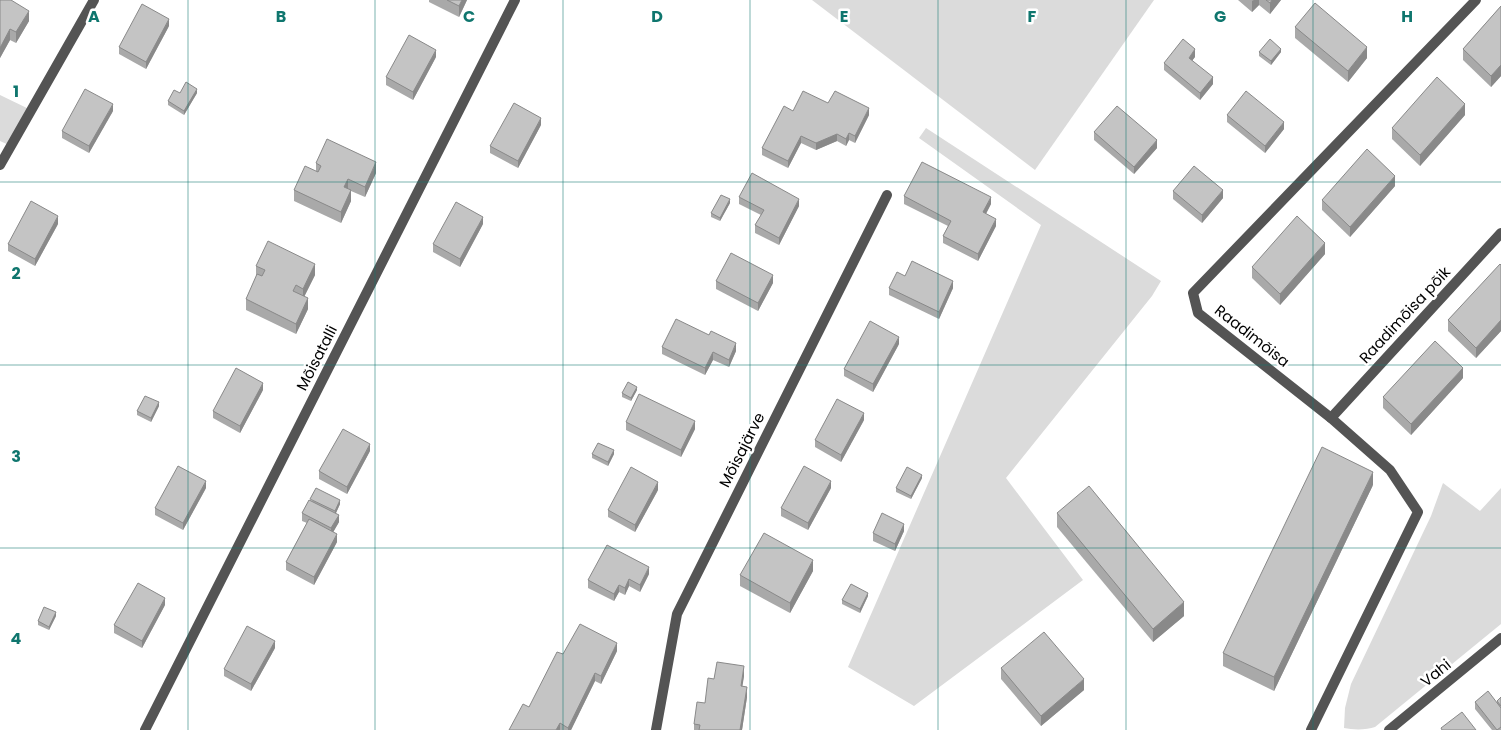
<svg xmlns="http://www.w3.org/2000/svg" width="1501" height="730" viewBox="0 0 1501 730" font-family="Poppins,sans-serif">
<style>
.green{fill:#dbdbdb}
.lines{fill:none;stroke-linecap:round;stroke-linejoin:round}
.minor{stroke:#545454;stroke-width:10}
.tertiary{stroke:#545454;stroke-width:10}
.wall{fill:#a9a9a9}
.shaded-wall{fill:#898989}
.building{fill:#c4c4c4;stroke:#898989}
.grid{fill:none;stroke:#0f766e;stroke-width:1;stroke-opacity:0.55}
.labels{text-anchor:middle;stroke-width:5;stroke-linejoin:round;paint-order:stroke}
.street-label{font-size:15px;fill:#000;stroke:#fff}
.grid-label{font-size:16px;text-anchor:middle;font-weight:bold;fill:#0f766e;stroke:#fff;stroke-width:5;stroke-linejoin:round;paint-order:stroke}
</style>
<rect width="100%" height="100%" fill="#fff"/>
<g class="green">
<polygon points="812,0 1154,0 1035,170"/>
<polygon points="0,95 31,110 11,146 0,141"/>
<polygon points="926,128 1161,281 1152,296 1006,478 1083,580 914,706 848,667 1041,225 919,138"/>
<path d="M 1443,483 L 1480,511 L 1501,488 L 1501,624 L 1375,727 C 1367,730 1353,730 1344,728 L 1345,708 L 1351,684 L 1431,516 Z"/>
</g>
<g class="lines">
<g class="minor">
<polyline points="0,165 94,0"/>
<polyline points="1331,418 1501,233"/>
<polyline points="145,730 515,0"/>
<polyline points="656,730 677,614 887,195"/>
<polyline points="1311,730 1418,512 1390,470 1331,418 1198,313 1193,293 1476,0"/>
</g>
<polyline class="tertiary" points="1389,730 1501,638"/>
</g>
<g class="wall">
<polygon points="0,0 29,21 16,43 10,40 0,58"/>
<polygon points="429,0 467,0 459,17 429,2"/>
<polygon points="1238,0 1281,0 1270,14 1259,5 1252,12"/>
<polygon points="1501,6 1501,76 1491,87 1463,60 1463,49"/>
<polygon points="169,26 146,69 119,54 119,47"/>
<polygon points="1295,27 1367,58 1348,82 1295,38"/>
<polygon points="1259,52 1281,52 1271,65 1259,56"/>
<polygon points="436,57 413,100 386,85 386,77"/>
<polygon points="1195,57 1192,60 1213,84 1200,100 1164,70 1164,63"/>
<polygon points="180,93 197,93 184,115 168,105 168,101"/>
<polygon points="113,111 89,153 62,138 62,131"/>
<polygon points="793,111 869,115 855,143 849,140 846,146 837,141 816,150 801,143 788,168 762,155 762,148"/>
<polygon points="1227,115 1284,129 1265,153 1227,122"/>
<polygon points="1465,115 1420,166 1392,139 1392,128"/>
<polygon points="541,125 518,168 490,153 490,146"/>
<polygon points="1094,132 1157,148 1134,174 1094,140"/>
<polygon points="316,163 376,173 365,197 351,191 351,201 341,223 294,201 294,190 316,171"/>
<polygon points="1395,186 1350,237 1322,210 1322,200"/>
<polygon points="1173,191 1223,198 1202,223 1173,199"/>
<polygon points="904,196 991,204 986,214 996,226 978,261 943,243 943,236 948,226 904,204"/>
<polygon points="739,197 799,206 779,245 755,233 755,225 761,215 739,204"/>
<polygon points="730,203 720,221 711,217 711,213"/>
<polygon points="58,224 35,266 8,251 8,244"/>
<polygon points="483,224 460,267 433,252 433,244"/>
<polygon points="1325,254 1280,305 1252,278 1252,267"/>
<polygon points="1501,265 1501,331 1476,358 1448,331 1448,320"/>
<polygon points="256,266 315,275 304,297 308,309 296,334 246,310 246,299 256,277"/>
<polygon points="905,276 953,288 939,319 889,295 889,288"/>
<polygon points="716,281 773,283 758,311 716,289"/>
<polygon points="899,344 873,392 844,376 844,369"/>
<polygon points="662,347 736,351 729,367 713,360 705,375 662,354"/>
<polygon points="1463,378 1411,435 1383,408 1383,397"/>
<polygon points="263,390 240,433 213,418 213,411"/>
<polygon points="637,390 631,401 622,397 622,393"/>
<polygon points="159,406 151,422 137,415 137,411"/>
<polygon points="864,420 841,462 815,447 815,440"/>
<polygon points="626,422 695,429 681,457 626,430"/>
<polygon points="370,451 347,494 319,479 319,471"/>
<polygon points="592,454 614,454 608,466 592,458"/>
<polygon points="922,478 911,499 896,492 896,488"/>
<polygon points="1373,485 1274,691 1223,666 1223,653"/>
<polygon points="206,488 183,530 155,515 155,508"/>
<polygon points="831,488 808,530 781,516 781,508"/>
<polygon points="658,490 635,532 608,517 608,510"/>
<polygon points="309,500 340,504 336,513 339,522 333,532 337,542 314,585 286,570 286,562 307,523 302,521 302,513"/>
<polygon points="1057,513 1184,616 1153,642 1057,527"/>
<polygon points="904,531 895,551 873,541 873,533"/>
<polygon points="813,571 790,613 740,586 740,575"/>
<polygon points="649,574 640,592 629,586 625,595 619,592 614,601 588,588 588,580"/>
<polygon points="868,596 860,613 842,604 842,600"/>
<polygon points="165,605 142,648 114,633 114,625"/>
<polygon points="56,616 49,630 38,625 38,621"/>
<polygon points="275,648 251,691 224,676 224,669"/>
<polygon points="617,651 601,684 595,681 571,730 509,730 529,707 563,654"/>
<polygon points="1001,668 1084,690 1041,726 1001,679"/>
<polygon points="744,676 742,686 747,697 742,730 694,730 694,724 705,703 714,679"/>
<polygon points="1501,697 1501,730 1492,730 1475,709 1475,702 1497,702 1497,701"/>
</g>
<g class="shaded-wall">
<polygon points="462,0 467,0 459,17 459,6"/>
<polygon points="1254,0 1259,0 1259,5 1252,12 1252,1"/>
<polygon points="1272,0 1281,0 1270,14 1270,3"/>
<polygon points="29,11 29,21 16,43 16,32"/>
<polygon points="169,19 169,26 146,69 146,62"/>
<polygon points="10,29 10,40 0,58 0,48"/>
<polygon points="1367,47 1367,58 1348,82 1348,71"/>
<polygon points="1195,49 1195,57 1189,65 1189,58"/>
<polygon points="1281,49 1281,52 1271,65 1271,61"/>
<polygon points="436,50 436,57 413,100 413,92"/>
<polygon points="1501,65 1501,76 1491,87 1491,76"/>
<polygon points="1213,77 1213,84 1200,100 1200,93"/>
<polygon points="197,89 197,93 184,115 184,111"/>
<polygon points="113,104 113,111 89,153 89,146"/>
<polygon points="1465,104 1465,115 1420,166 1420,155"/>
<polygon points="869,108 869,115 855,143 855,136"/>
<polygon points="541,118 541,125 518,168 518,161"/>
<polygon points="1284,122 1284,129 1265,153 1265,146"/>
<polygon points="849,133 849,140 846,146 846,139"/>
<polygon points="837,134 837,141 816,150 816,143"/>
<polygon points="801,136 801,143 788,168 788,161"/>
<polygon points="1157,140 1157,148 1134,174 1134,167"/>
<polygon points="376,162 376,173 365,197 365,187"/>
<polygon points="1395,176 1395,186 1350,237 1350,227"/>
<polygon points="348,179 348,189 344,187"/>
<polygon points="351,190 351,201 341,223 341,212"/>
<polygon points="1223,190 1223,198 1202,223 1202,215"/>
<polygon points="991,197 991,204 983,219 983,212"/>
<polygon points="730,199 730,203 720,221 720,218"/>
<polygon points="799,199 799,206 779,245 779,238"/>
<polygon points="58,216 58,224 35,266 35,259"/>
<polygon points="483,217 483,224 460,267 460,259"/>
<polygon points="996,219 996,226 978,261 978,254"/>
<polygon points="1325,243 1325,254 1280,305 1280,294"/>
<polygon points="315,264 315,275 303,299 303,289"/>
<polygon points="773,275 773,283 758,311 758,303"/>
<polygon points="953,281 953,288 939,319 939,312"/>
<polygon points="308,298 308,309 296,334 296,324"/>
<polygon points="1501,320 1501,331 1476,358 1476,348"/>
<polygon points="899,337 899,344 873,392 873,384"/>
<polygon points="736,343 736,351 729,367 729,360"/>
<polygon points="713,352 713,360 705,375 705,368"/>
<polygon points="1463,368 1463,378 1411,435 1411,424"/>
<polygon points="263,383 263,390 240,433 240,426"/>
<polygon points="637,387 637,390 631,401 631,398"/>
<polygon points="159,402 159,406 151,422 151,418"/>
<polygon points="864,413 864,420 841,462 841,455"/>
<polygon points="695,421 695,429 681,457 681,450"/>
<polygon points="370,444 370,451 347,494 347,487"/>
<polygon points="614,450 614,454 608,466 608,462"/>
<polygon points="1373,472 1373,485 1274,691 1274,677"/>
<polygon points="922,475 922,478 911,499 911,496"/>
<polygon points="206,481 206,488 183,530 183,523"/>
<polygon points="831,481 831,488 808,530 808,523"/>
<polygon points="658,482 658,490 635,532 635,525"/>
<polygon points="340,500 340,504 335,515 335,511"/>
<polygon points="339,515 339,522 331,536 331,528"/>
<polygon points="904,524 904,531 895,551 895,544"/>
<polygon points="337,534 337,542 314,585 314,577"/>
<polygon points="813,560 813,571 790,613 790,603"/>
<polygon points="649,567 649,574 640,592 640,585"/>
<polygon points="629,579 629,586 625,595 625,588"/>
<polygon points="619,585 619,592 614,601 614,594"/>
<polygon points="868,593 868,596 860,613 860,609"/>
<polygon points="165,598 165,605 142,648 142,641"/>
<polygon points="1184,602 1184,616 1153,642 1153,629"/>
<polygon points="56,612 56,616 49,630 49,627"/>
<polygon points="275,641 275,648 251,691 251,684"/>
<polygon points="617,643 617,651 601,684 601,676"/>
<polygon points="744,666 744,676 741,696 741,686"/>
<polygon points="595,673 595,681 571,730 568,730 568,728"/>
<polygon points="1084,679 1084,690 1041,726 1041,716"/>
<polygon points="747,687 747,697 742,730 740,730"/>
<polygon points="560,723 560,730 556,730"/>
</g>
<g class="building">
<polygon points="0,0 11,0 29,11 16,32 10,29 0,48"/>
<polygon points="447,0 462,0 459,6"/>
<polygon points="1266,0 1272,0 1270,3"/>
<polygon points="1315,3 1367,47 1348,71 1295,27"/>
<polygon points="142,4 169,19 146,62 119,47"/>
<polygon points="1501,6 1501,65 1491,76 1463,49"/>
<polygon points="409,35 436,50 413,92 386,77"/>
<polygon points="1183,39 1195,49 1189,58 1213,77 1200,93 1164,63"/>
<polygon points="1270,39 1281,49 1271,61 1259,52"/>
<polygon points="1437,77 1465,104 1420,155 1392,128"/>
<polygon points="186,82 197,89 184,111 168,101 174,90 180,93"/>
<polygon points="85,89 113,104 89,146 62,131"/>
<polygon points="803,91 828,103 835,91 869,108 855,136 849,133 846,139 837,134 816,143 801,136 788,161 762,148 784,106 793,111"/>
<polygon points="1246,91 1284,122 1265,146 1227,115"/>
<polygon points="514,103 541,118 518,161 490,146"/>
<polygon points="1117,106 1157,140 1134,167 1094,132"/>
<polygon points="327,139 376,162 365,187 348,179 344,187 351,190 341,212 294,190 305,166 318,172 321,166 316,163"/>
<polygon points="1367,149 1395,176 1350,227 1322,200"/>
<polygon points="922,162 991,197 983,212 996,219 978,254 943,236 951,221 904,196"/>
<polygon points="1194,166 1223,190 1202,215 1173,191"/>
<polygon points="752,173 799,199 779,238 755,225 764,210 739,197"/>
<polygon points="721,195 730,199 720,218 711,213"/>
<polygon points="31,201 58,216 35,259 8,244"/>
<polygon points="456,202 483,217 460,259 433,244"/>
<polygon points="1297,216 1325,243 1280,294 1252,267"/>
<polygon points="268,241 315,264 303,289 296,285 293,291 308,298 296,324 246,299 257,274 262,276 265,270 256,266"/>
<polygon points="731,253 773,275 758,303 716,281"/>
<polygon points="912,261 953,281 939,312 889,288 897,272 905,276"/>
<polygon points="1500,264 1501,265 1501,320 1476,348 1448,320"/>
<polygon points="676,319 709,335 711,331 736,343 729,360 713,352 705,368 662,347"/>
<polygon points="870,321 899,337 873,384 844,369"/>
<polygon points="1435,341 1463,368 1411,424 1383,397"/>
<polygon points="236,368 263,383 240,426 213,411"/>
<polygon points="628,382 637,387 631,398 622,393"/>
<polygon points="639,394 695,421 681,450 626,422"/>
<polygon points="145,396 159,402 151,418 137,411"/>
<polygon points="837,399 864,413 841,455 815,440"/>
<polygon points="343,429 370,444 347,487 319,471"/>
<polygon points="598,443 614,450 608,462 592,454"/>
<polygon points="1322,447 1373,472 1274,677 1223,653"/>
<polygon points="178,466 206,481 183,523 155,508"/>
<polygon points="804,466 831,481 808,523 781,508"/>
<polygon points="631,467 658,482 635,525 608,510"/>
<polygon points="907,467 922,475 911,496 896,488"/>
<polygon points="1089,486 1184,602 1153,629 1057,513"/>
<polygon points="316,488 340,500 335,511 310,499"/>
<polygon points="309,500 339,515 331,528 302,513"/>
<polygon points="882,513 904,524 895,544 873,533"/>
<polygon points="309,519 337,534 314,577 286,562"/>
<polygon points="764,533 813,560 790,603 740,575"/>
<polygon points="607,545 649,567 640,585 629,579 625,588 619,585 614,594 588,580"/>
<polygon points="138,583 165,598 142,641 114,625"/>
<polygon points="851,584 868,593 860,609 842,600"/>
<polygon points="44,607 56,612 49,627 38,621"/>
<polygon points="580,624 617,643 601,676 595,673 568,728 560,723 556,730 509,730 523,704 529,707 557,652 563,654"/>
<polygon points="247,626 275,641 251,684 224,669"/>
<polygon points="1044,632 1084,679 1041,716 1001,668"/>
<polygon points="717,662 744,666 741,686 747,687 740,730 699,730 700,725 694,724 697,702 705,703 708,678 714,679"/>
<polygon points="1488,691 1501,708 1501,727 1497,730 1475,702"/>
<polygon points="1501,697 1501,706 1497,701"/>
<polygon points="1462,712 1476,730 1442,730 1441,728"/>
</g>
<path class="grid" d="M 188,0 L 188,730M 375,0 L 375,730M 563,0 L 563,730M 750,0 L 750,730M 938,0 L 938,730M 1126,0 L 1126,730M 1313,0 L 1313,730M 0,182 L 1501,182M 0,365 L 1501,365M 0,548 L 1501,548"/>
<g class="labels">
<g class="street-label">
<text transform="translate(1405 315) rotate(-47)" y="5">Raadimõisa põik</text>
<text transform="translate(1252 336) rotate(38)" y="5">Raadimõisa</text>
<text transform="translate(317 358) rotate(-63)" y="5">Mõisatalli</text>
<text transform="translate(742 450) rotate(-63)" y="5">Mõisajärve</text>
<text transform="translate(1436 673) rotate(-39)" y="5">Vahi</text>
</g>
</g>
<g class="grid-label">
<text x="94" y="22">A</text>
<text x="281" y="22">B</text>
<text x="469" y="22">C</text>
<text x="657" y="22">D</text>
<text x="844" y="22">E</text>
<text x="1032" y="22">F</text>
<text x="1220" y="22">G</text>
<text x="1407" y="22">H</text>
<text x="16" y="97">1</text>
<text x="16" y="279">2</text>
<text x="16" y="462">3</text>
<text x="16" y="644">4</text>
</g>
</svg>
